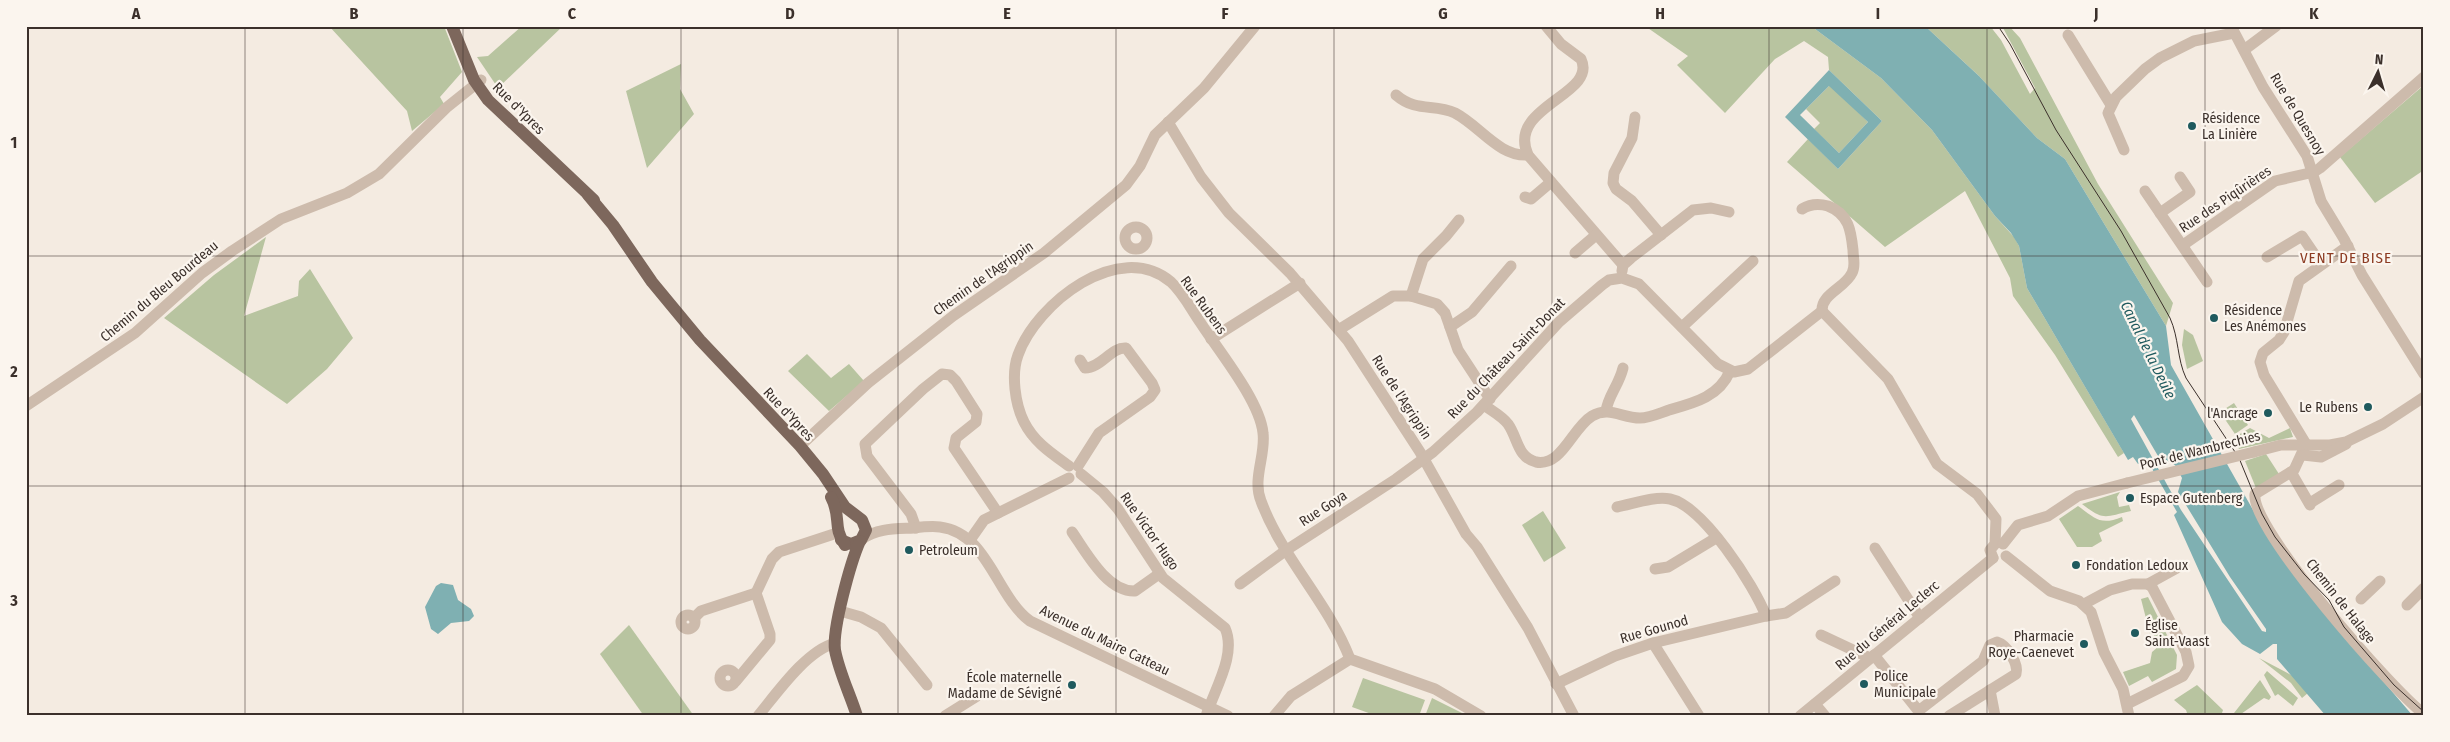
<svg xmlns="http://www.w3.org/2000/svg" width="2450" height="742" viewBox="0 0 2450 742" font-family="'Fira Sans Condensed',sans-serif">
<style>
.green{fill:#b8c4a0}
.water{fill:#7fb0b2;fill-rule:evenodd}
.lines{fill:none;stroke-linecap:round;stroke-linejoin:round}
.minor{stroke:#cdbbac;stroke-width:11}
.major{stroke:#7d675c;stroke-width:12}
.tram{stroke:#3b302b;stroke-width:1}
.minor-bridge{stroke:#cdbbac;stroke-width:11}
.grid{fill:none;stroke:#3b302b;stroke-width:1;stroke-opacity:0.55}
.poi-dot{fill:#1f5a5e;stroke:#fbf5ee;stroke-width:2}
.labels{text-anchor:middle;stroke-width:4.5;stroke-linejoin:round;paint-order:stroke}
.street-label{font-size:14px;fill:#3b302b;stroke:#fbf5ee}
.poi-label{font-size:14px;fill:#3b302b;stroke:#fbf5ee;text-anchor:start}
.neighbourhood-label{font-size:15px;letter-spacing:1px;fill:#8c3b22;stroke:#fbf5ee}
.water-label{font-size:15px;font-style:italic;fill:#1f5a5e;stroke:#fbf5ee}
.neatline{fill:none;stroke:#3b302b;stroke-width:2}
.grid-label{font-size:16px;text-anchor:middle;font-weight:bold;fill:#3b302b}
</style>
<rect width="100%" height="100%" fill="#f4ebe1"/>
<g class="green">
<polygon points="329,26 444,26 462,72 440,97 444,104 412,131 407,111"/>
<polygon points="522,26 563,26 498,88 477,57 488,56"/>
<polygon points="1645,26 1811,26 1881,78 1932,130 1995,216 2014,237 2019,246 2027,288 2124,453 2118,457 2055,355 2013,296 2010,278 1965,191 1885,247 1787,162 1808,139 1838,169 1882,121 1829,70 1828,57 1804,41 1775,59 1725,113 1677,65 1688,56"/>
<polygon points="1925,26 1990,26 2001,40 2030,94 2035,88 2002,26 2009,26 2020,38 2098,184 2173,303 2166,326 2065,159 2037,138 1978,75"/>
<polygon points="681,64 680,89 694,114 647,168 626,91"/>
<polygon points="1830,85 1868,122 1839,153 1814,129 1820,123 1806,109"/>
<polygon points="2424,85 2424,170 2375,203 2340,157"/>
<polygon points="266,237 244,316 298,296 299,281 310,269 353,338 327,369 287,404 164,318 214,275"/>
<polygon points="2184,329 2193,335 2203,361 2187,369 2182,345"/>
<polygon points="807,354 831,378 849,364 864,381 829,411 788,371"/>
<polygon points="2234,403 2248,425 2235,434 2220,412"/>
<polygon points="2250,428 2269,438 2290,428 2293,437 2239,449 2233,438"/>
<polygon points="2266,454 2279,474 2256,488 2245,461"/>
<path d="M 2120,492 L 2117,497 L 2119,507 L 2129,505 L 2131,511 C 2104,517 2104,521 2082,504 Z"/>
<path d="M 2078,506 C 2095,518 2100,526 2122,517 L 2123,521 L 2099,533 L 2102,541 L 2092,547 L 2077,547 L 2059,519 Z"/>
<polygon points="1543,511 1566,548 1544,562 1522,525"/>
<polygon points="2148,597 2177,655 2176,669 2152,682 2148,676 2129,686 2123,672 2150,663 2152,652 2158,647 2154,635 2150,634 2141,599"/>
<polygon points="629,625 694,716 644,716 600,654"/>
<polygon points="2259,658 2293,676 2308,693 2302,698 2291,683"/>
<polygon points="2267,671 2298,698 2293,706 2278,694 2275,696 2264,675"/>
<polygon points="1363,678 1425,700 1419,716 1377,716 1352,707"/>
<polygon points="2260,680 2271,697 2269,700 2264,698 2238,716 2234,713"/>
<polygon points="2197,685 2223,710 2221,716 2188,716 2186,710 2174,700"/>
<polygon points="1432,698 1468,716 1425,716"/>
</g>
<g class="water">
<path d="M 1811,26 L 1925,26 L 1979,76 L 2037,138 L 2065,159 L 2166,326 L 2171,365 L 2257,517 L 2318,605 L 2413,716 L 2326,716 L 2277,659 L 2277,644 L 2273,644 L 2260,654 L 2242,644 L 2222,622 L 2174,515 L 2177,512 L 2147,460 L 2138,464 L 2133,457 L 2128,460 L 2027,288 L 2019,246 L 2011,233 L 1995,216 L 1932,130 L 1881,78 ZM 2134,415 L 2158,456 L 2175,465 L 2182,478 L 2178,492 L 2230,577 L 2266,629 L 2266,632 L 2262,631 L 2181,510 L 2131,419 Z"/>
<path d="M 1829,70 L 1882,121 L 1838,169 L 1785,117 ZM 1829,86 L 1868,122 L 1839,153 L 1800,115 Z"/>
<polygon points="441,583 453,585 458,600 471,609 474,616 469,621 451,623 438,634 431,629 425,607 436,586"/>
</g>
<g class="lines">
<g class="minor">
<path d="M 1546,26 L 1561,44 L 1581,59 C 1598,95 1506,106 1528,155 L 1623,265"/>
<polyline points="2231,26 2263,87 2307,156 2321,201 2344,239 2362,275 2424,374"/>
<polyline points="2068,35 2111,105"/>
<polyline points="2244,50 2276,26"/>
<path d="M 1396,95 C 1417,113 1434,103 1455,113 C 1480,126 1499,157 1528,155"/>
<polyline points="1635,117 1632,138 1614,173 1613,183 1616,189 1632,201 1661,235"/>
<polyline points="1168,122 1201,177 1229,213 1290,273 1348,341 1420,452 1466,534 1477,547 1528,628 1574,716"/>
<polyline points="2124,150 2108,113 2116,97 2145,69 2160,58 2194,41 2234,33"/>
<polyline points="2145,191 2207,282"/>
<polyline points="1525,197 1531,199 1551,182"/>
<path d="M 1802,209 C 1810,204 1818,203 1828,206 C 1849,214 1851,231 1853,250 C 1853,258 1856,266 1852,273 C 1845,288 1821,294 1822,311"/>
<polyline points="2160,213 2190,192 2180,177"/>
<circle cx="1136" cy="238" r="11"/>
<polyline points="2183,245 2275,181 2314,172 2320,168 2424,77"/>
<polyline points="1575,253 1596,235"/>
<polyline points="2267,257 2302,236 2321,264"/>
<polyline points="1622,271 1623,265 1631,258 1693,210 1711,208 1729,212"/>
<polyline points="1411,296 1423,259 1446,236 1459,220"/>
<polyline points="1822,311 1888,379 1937,464 1977,494 1996,519 1995,544 1990,550 1993,558"/>
<polyline points="1450,327 1472,312 1511,266"/>
<polyline points="1682,327 1753,261"/>
<polyline points="1340,329 1393,296 1411,296 1437,304 1445,313 1458,350 1490,399"/>
<polyline points="1211,339 1300,283"/>
<path d="M 1484,405 C 1492,411 1502,416 1508,424 C 1518,438 1517,457 1536,462 C 1562,467 1572,428 1592,416 C 1609,406 1622,418 1640,418 C 1649,418 1660,413 1669,410 C 1694,403 1719,397 1730,371"/>
<polyline points="26,406 135,333 202,273 232,251 281,219 347,193 379,174 446,108 481,80"/>
<path d="M 1606,411 C 1608,396 1619,385 1623,368"/>
<path d="M 2306,444 L 2294,470 L 2255,494 C 2250,528 2392,690 2424,714"/>
<polyline points="2306,444 2264,375 2260,362 2263,353 2279,340 2284,332 2299,281 2348,246"/>
<polyline points="800,446 868,383 953,316 1044,253 1126,185 1140,166 1155,135 1204,88 1255,26"/>
<polyline points="2254,452 2281,445 2330,445 2346,442 2383,424 2424,397"/>
<polyline points="2303,455 2321,457 2346,444"/>
<path d="M 1069,466 C 1051,453 1034,442 1024,422 C 1015,404 1011,374 1018,355 C 1036,304 1119,238 1171,282 C 1183,293 1191,309 1200,322 C 1218,350 1260,401 1263,433 C 1266,455 1252,479 1261,501 C 1282,558 1328,602 1350,659 L 1435,689 L 1481,716"/>
<path d="M 1078,466 L 1099,433 L 1150,397 L 1155,390 L 1152,383 L 1126,348 C 1111,347 1101,368 1085,368 L 1080,360"/>
<polyline points="2291,472 2310,505"/>
<path d="M 1081,474 L 1103,492 L 1118,509 L 1163,578 L 1225,628 C 1237,655 1214,690 1206,716"/>
<polyline points="2310,503 2339,485"/>
<path d="M 1617,507 C 1633,504 1654,496 1670,499 C 1703,506 1754,585 1766,616"/>
<polyline points="916,528 911,514 867,456 865,444 923,389 942,374 950,375 956,381 977,414 976,422 956,438 954,448 998,513"/>
<path d="M 1072,532 C 1086,552 1107,592 1135,591 L 1159,574"/>
<path d="M 862,539 C 878,528 895,529 914,528 C 922,527 932,526 940,527 C 988,533 996,596 1030,621 L 1228,716"/>
<polyline points="970,540 984,520 1069,478"/>
<polyline points="2003,544 2018,525 2048,516 2078,496 2127,483"/>
<polyline points="1875,548 1920,618"/>
<polyline points="2006,556 2050,591 2079,601 2091,612 2104,652 2123,689 2129,716"/>
<polyline points="1655,569 1668,567 1716,538"/>
<polyline points="1240,584 1285,551 1396,479 1433,452 1477,412 1559,322 1602,285 1609,280 1622,278 1639,284 1718,364 1734,372 1748,369 1822,311"/>
<polyline points="2361,599 2380,581"/>
<polyline points="2084,604 2110,590 2132,584 2148,584 2177,568"/>
<polyline points="2407,605 2424,588"/>
<polyline points="840,611 861,617 881,628 927,685"/>
<circle cx="688" cy="622" r="7"/>
<polyline points="694,618 701,611 756,593 772,559 779,552 837,533"/>
<polyline points="1821,635 1870,658"/>
<polyline points="1653,643 1699,716"/>
<path d="M 1874,655 L 1917,709 L 1921,709 L 1983,661 L 1990,645 L 1997,642 C 2007,645 2019,664 2016,674 L 1949,716"/>
<circle cx="728" cy="678" r="8"/>
<polyline points="736,681 770,640 770,634 756,593"/>
<polyline points="1556,684 1615,656 1653,643 1766,616 1786,613 1835,581"/>
<polyline points="1990,690 1995,716"/>
<polyline points="1815,704 1825,716"/>
<polyline points="2127,704 2183,676 2189,666 2186,652 2152,587 2148,584"/>
<path d="M 758,716 C 777,693 806,651 835,643"/>
<polyline points="945,716 977,696"/>
<polyline points="1274,716 1291,696 1350,659"/>
<polyline points="1800,716 1993,558"/>
</g>
<g class="major">
<polyline points="452,26 474,80 488,100 594,200"/>
<polyline points="588,195 613,225 652,282 700,340 800,446 823,474 845,507 862,520 866,530 861,540 851,544 841,540"/>
<path d="M 831,497 C 842,518 832,526 845,545"/>
<path d="M 857,716 C 850,694 839,672 835,650 C 832,629 851,561 860,541"/>
</g>
<path class="tram" d="M 1998,26 L 2010,44 L 2056,130 L 2121,231 L 2170,318 C 2179,338 2177,359 2186,378 L 2239,458 L 2262,514 L 2275,537 L 2304,574 L 2329,600 L 2344,627 L 2394,685 L 2424,712"/>
<polyline class="minor-bridge" points="2127,483 2254,452"/>
</g>
<path class="grid" d="M 245,26 L 245,716M 463,26 L 463,716M 681,26 L 681,716M 898,26 L 898,716M 1116,26 L 1116,716M 1334,26 L 1334,716M 1552,26 L 1552,716M 1769,26 L 1769,716M 1987,26 L 1987,716M 2205,26 L 2205,716M 26,256 L 2424,256M 26,486 L 2424,486"/>
<g class="poi-dot">
<circle cx="2192" cy="126" r="5"/>
<circle cx="2214" cy="318" r="5"/>
<circle cx="2368" cy="407" r="5"/>
<circle cx="2268" cy="413" r="5"/>
<circle cx="2130" cy="498" r="5"/>
<circle cx="909" cy="550" r="5"/>
<circle cx="2076" cy="565" r="5"/>
<circle cx="2135" cy="633" r="5"/>
<circle cx="2084" cy="644" r="5"/>
<circle cx="1864" cy="684" r="5"/>
<circle cx="1072" cy="685" r="5"/>
</g>
<g class="labels">
<g class="street-label">
<text transform="translate(519 108) rotate(45)" y="5">Rue d'Ypres</text>
<text transform="translate(2298 114) rotate(59)" y="5">Rue de Quesnoy</text>
<text transform="translate(2225 199) rotate(-34)" y="5">Rue des Piqûrières</text>
<text transform="translate(983 278) rotate(-35)" y="5">Chemin de l'Agrippin</text>
<text transform="translate(159 291) rotate(-40)" y="5">Chemin du Bleu Bourdeau</text>
<text transform="translate(1204 305) rotate(54)" y="5">Rue Rubens</text>
<text transform="translate(1506 358) rotate(-46)" y="5">Rue du Château Saint-Donat</text>
<text transform="translate(1402 397) rotate(57)" y="5">Rue de l'Agrippin</text>
<text transform="translate(789 414) rotate(47)" y="5">Rue d'Ypres</text>
<text transform="translate(2200 450) rotate(-14)" y="5">Pont de Wambrechies</text>
<text transform="translate(1323 508) rotate(-33)" y="5">Rue Goya</text>
<text transform="translate(1150 531) rotate(55)" y="5">Rue Victor Hugo</text>
<text transform="translate(2341 601) rotate(52)" y="5">Chemin de Halage</text>
<text transform="translate(1887 625) rotate(-40)" y="5">Rue du Général Leclerc</text>
<text transform="translate(1654 629) rotate(-16)" y="5">Rue Gounod</text>
<text transform="translate(1105 640) rotate(26)" y="5">Avenue du Maire Catteau</text>
</g>
<g class="poi-label">
<text x="2202" y="123">Résidence<tspan x="2202" dy="16">La Linière</tspan></text>
<text x="2224" y="315">Résidence<tspan x="2224" dy="16">Les Anémones</tspan></text>
<text x="2358" y="412" text-anchor="end">Le Rubens</text>
<text x="2258" y="418" text-anchor="end">l'Ancrage</text>
<text x="2140" y="503">Espace Gutenberg</text>
<text x="919" y="555">Petroleum</text>
<text x="2086" y="570">Fondation Ledoux</text>
<text x="2145" y="630">Église<tspan x="2145" dy="16">Saint-Vaast</tspan></text>
<text x="2074" y="641" text-anchor="end">Pharmacie<tspan x="2074" dy="16">Roye-Caenevet</tspan></text>
<text x="1874" y="681">Police<tspan x="1874" dy="16">Municipale</tspan></text>
<text x="1062" y="682" text-anchor="end">École maternelle<tspan x="1062" dy="16">Madame de Sévigné</tspan></text>
</g>
<g class="neighbourhood-label">
<text x="2346" y="263">VENT DE BISE</text>
</g>
<g class="water-label">
<text transform="translate(2148 350) rotate(64)" y="5">Canal de la Deûle</text>
</g>
</g>
<rect width="2450" height="742" fill="none" stroke="#fbf5ee" stroke-width="55"/>
<g transform="translate(2378 72) rotate(5)" stroke="#fbf5ee" stroke-width="4" paint-order="stroke">
<path d="M0-4L9 19L0 12L-9 19Z" fill="#3b302b"/>
<text y="-8" font-size="14" font-weight="bold" text-anchor="middle" fill="#3b302b">N</text>
</g>
<rect x="28" y="28" width="2394" height="686" class="neatline"/>
<g class="grid-label">
<text x="136" y="19">A</text>
<text x="354" y="19">B</text>
<text x="572" y="19">C</text>
<text x="790" y="19">D</text>
<text x="1007" y="19">E</text>
<text x="1225" y="19">F</text>
<text x="1443" y="19">G</text>
<text x="1660" y="19">H</text>
<text x="1878" y="19">I</text>
<text x="2096" y="19">J</text>
<text x="2314" y="19">K</text>
<text x="14" y="148">1</text>
<text x="14" y="377">2</text>
<text x="14" y="606">3</text>
</g>
</svg>
